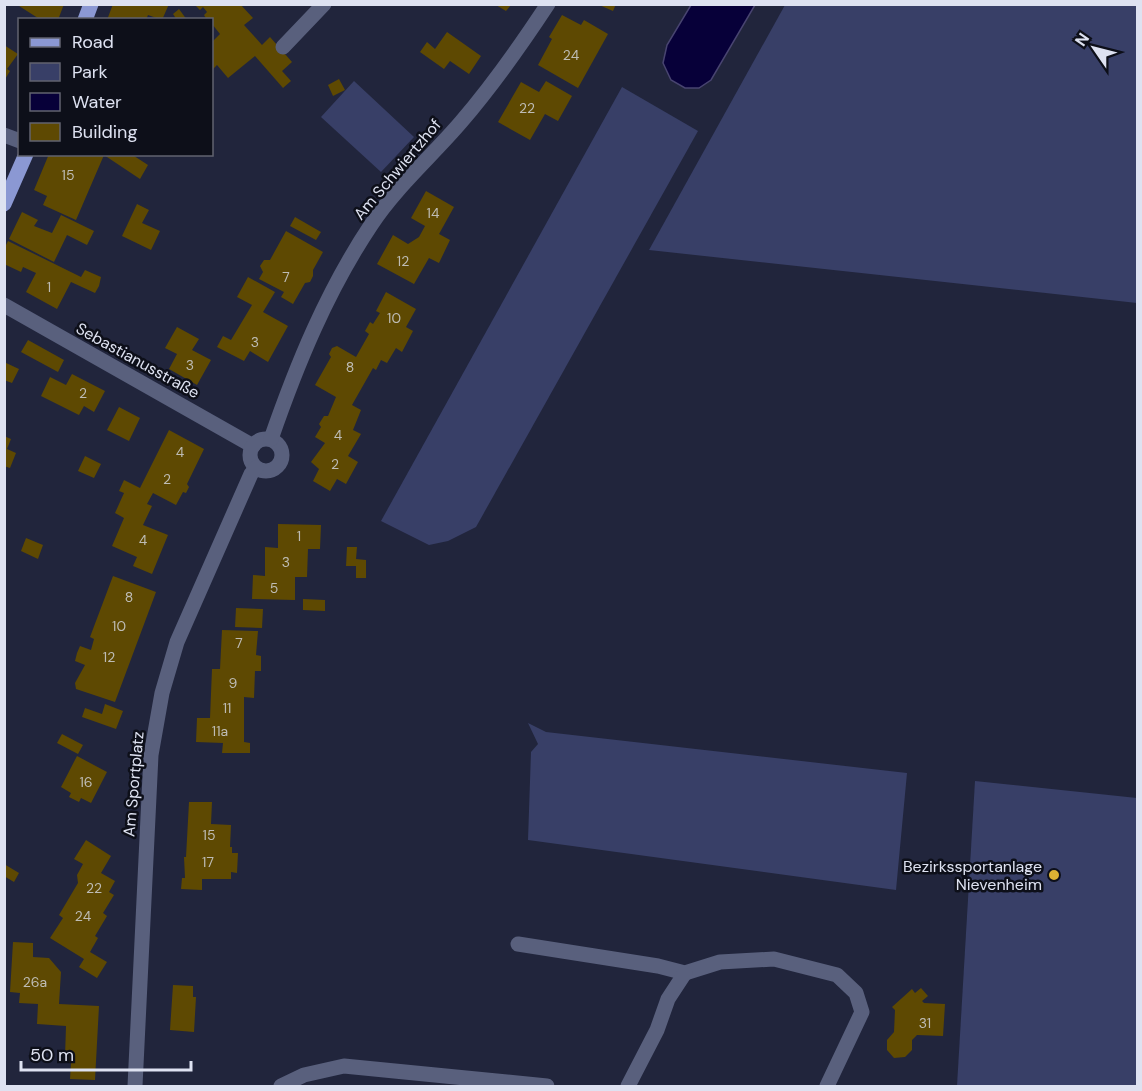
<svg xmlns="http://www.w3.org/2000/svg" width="1142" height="1091" viewBox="0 0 1142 1091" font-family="'DM Sans',sans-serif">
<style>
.green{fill:#383f67}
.water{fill:#070039;stroke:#484470;stroke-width:1.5}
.building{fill:#5e4902}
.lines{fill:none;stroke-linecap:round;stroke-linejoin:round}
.minor{stroke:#59607d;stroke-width:15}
.major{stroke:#8b98d3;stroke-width:15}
.poi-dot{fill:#dcb233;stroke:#0d0f19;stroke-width:2}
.labels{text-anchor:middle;stroke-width:5;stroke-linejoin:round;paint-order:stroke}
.number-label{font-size:14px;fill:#bebcb5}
.street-label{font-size:16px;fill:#dee2f1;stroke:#0d0f19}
.poi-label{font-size:16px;fill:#dee2f1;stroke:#0d0f19;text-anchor:end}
</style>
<rect width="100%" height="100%" fill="#21253c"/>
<g class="green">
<polygon points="785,5 1137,5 1137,303 649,250"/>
<polygon points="354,81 414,137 381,172 321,117"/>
<polygon points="622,87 698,131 476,527 448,541 429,545 381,521"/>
<polygon points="528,723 546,732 907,773 896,890 528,840 531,752 538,744"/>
<polygon points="975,781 1137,798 1137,1086 957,1086"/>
</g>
<polygon class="water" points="691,5 755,5 711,80 699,88 685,88 671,80 663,63 667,45"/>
<g class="building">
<polygon points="16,4 64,4 58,20 41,20"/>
<polygon points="113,4 169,4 162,20 148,15 146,20 107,20"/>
<polygon points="194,4 240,4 253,18 244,25 262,45 270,37 292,62 282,71 291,81 283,88 255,56 228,78 217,65 212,70 212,42 220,34 212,24 212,20 207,20 204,15 207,12 203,7 200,10"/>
<polygon points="597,4 616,4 613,11"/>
<polygon points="496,5 511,5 506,11"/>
<polygon points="179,9 187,20 177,20 173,14"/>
<polygon points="562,15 581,25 584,20 608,34 578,88 538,65 552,39 549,37"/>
<polygon points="447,32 481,56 469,74 450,61 444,69 420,52 427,42 435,49"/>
<polygon points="4,45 18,54 7,69 10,71 4,81"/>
<polygon points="339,79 345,90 333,96 328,85"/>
<polygon points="546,81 572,96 558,121 545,114 530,140 498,122 521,82 539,92"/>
<polygon points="49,154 131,154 148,165 140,179 104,155 76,220 43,205 47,196 34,190"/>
<polygon points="426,191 454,207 439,234 450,240 439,263 429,258 414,284 377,264 393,235 408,244 419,237 425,226 411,218"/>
<polygon points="137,204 149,210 142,223 160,231 151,250 122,236"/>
<polygon points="22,212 38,220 34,226 52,233 61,215 94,231 87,245 67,235 54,262 9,239"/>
<polygon points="295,217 321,232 316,240 290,226"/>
<polygon points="286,231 323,252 313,270 313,276 310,282 305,283 293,304 281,297 284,292 259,279 263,272 260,266 264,260 270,260"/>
<polygon points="8,241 81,277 85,270 101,277 99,286 95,293 71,282 57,309 26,292 36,273 23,267 21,272 4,264 4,249"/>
<polygon points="248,277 275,292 263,312 288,326 268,362 250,351 244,361 217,347 223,336 231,340 252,305 237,297"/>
<polygon points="386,292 416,309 406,327 413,331 402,352 396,348 387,363 381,360 376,370 373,368 352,405 361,410 353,430 361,434 348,456 358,462 346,484 337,479 330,491 313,481 319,469 311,462 325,443 315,437 321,427 319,424 324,416 328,416 336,397 315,385 331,357 329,354 332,348 337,346 356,357 369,334 365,331 370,322 373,324 380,313 376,311"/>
<polygon points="177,327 199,339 192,350 211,360 197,385 169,369 177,354 165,348"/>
<polygon points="28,340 64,360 58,372 21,352"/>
<polygon points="4,362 19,369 12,383 4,380"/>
<polygon points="72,374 105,391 94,412 84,406 79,415 41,396 50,377 66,385"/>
<polygon points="119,407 140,418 129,441 107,430"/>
<polygon points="169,430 204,449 187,484 189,487 186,493 183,492 176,505 153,493 147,504 152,506 143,525 168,535 152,574 133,566 137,557 112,546 124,518 115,513 124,493 119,491 124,480 140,488"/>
<polygon points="4,436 11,439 7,449 16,453 10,468 4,466"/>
<polygon points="85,456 101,464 94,478 78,471"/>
<polygon points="278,524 321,525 320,549 308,549 307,577 295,577 295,600 252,599 253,575 265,576 265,547 278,548"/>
<polygon points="26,538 43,545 38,559 21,551"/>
<polygon points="347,547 357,547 356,559 366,560 366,578 356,578 356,566 346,566"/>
<polygon points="113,576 156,592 115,702 76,689 75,683 85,665 75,661 77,653 80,646 91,650 94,639 90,637"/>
<polygon points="303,599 325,600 325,611 303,610"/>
<polygon points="236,608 263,609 262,628 235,627"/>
<polygon points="222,630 258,631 256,655 261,656 261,671 255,671 254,698 244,697 244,742 250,743 250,753 222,753 223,743 196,742 197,718 210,718 212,669 220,669"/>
<polygon points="105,704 123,711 116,729 82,717 85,708 102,714"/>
<polygon points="62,734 83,745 78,754 57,743"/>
<polygon points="77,756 107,772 91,803 81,798 79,802 69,797 71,793 61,787"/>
<polygon points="189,802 212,802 211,824 231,825 230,847 232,847 232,853 238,853 237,873 231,872 231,879 202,879 202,890 181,889 182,878 185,878 184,857 186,857"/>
<polygon points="86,840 111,856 101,873 115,881 109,892 114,895 103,913 107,916 95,936 98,938 90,952 107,962 97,978 79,967 84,959 50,938 63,918 59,915 78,883 77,875 83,864 74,859"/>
<polygon points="4,864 19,873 14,882 4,876"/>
<polygon points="13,942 33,943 33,957 49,958 61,972 59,1004 99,1006 95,1080 70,1079 71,1063 65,1062 65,1057 66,1026 37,1024 38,1004 19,1003 20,993 10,992"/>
<polygon points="173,985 193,986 193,997 196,997 194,1032 170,1030"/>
<polygon points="921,988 928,996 922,1001 924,1003 945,1004 943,1036 917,1035 912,1040 912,1050 905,1057 894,1058 887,1050 887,1040 894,1032 895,1010 892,1007 912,989 915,993"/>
</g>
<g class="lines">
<g class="minor">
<polyline points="283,47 324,4"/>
<polyline points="4,135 20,141"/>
<polyline points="4,305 253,446"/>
<circle cx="266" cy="455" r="16"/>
<path d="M 271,439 C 297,364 327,291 371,225 C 396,187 432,156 461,122 C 493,85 521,45 548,4"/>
<polyline points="518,944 658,966 685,973 720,962 774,959 837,975 856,993 862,1012 827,1086"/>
<polyline points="135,1086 151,755 162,693 177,642 251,474 256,468"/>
<polyline points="281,1086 304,1075 344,1066 547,1086"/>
<polyline points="628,1086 657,1030 668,999 685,973"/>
</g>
<g class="major">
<polyline points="85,20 91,4"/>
<polyline points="4,204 26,154"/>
</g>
</g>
<circle class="poi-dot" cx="1054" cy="875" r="6"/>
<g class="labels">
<g class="number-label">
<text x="571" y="60">24</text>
<text x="527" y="113">22</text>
<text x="68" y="180">15</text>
<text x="433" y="218">14</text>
<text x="403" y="266">12</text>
<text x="286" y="282">7</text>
<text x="49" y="292">1</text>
<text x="394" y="323">10</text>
<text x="255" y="347">3</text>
<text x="190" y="370">3</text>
<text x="350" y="372">8</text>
<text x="83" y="398">2</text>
<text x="338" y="440">4</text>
<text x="180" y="457">4</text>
<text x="335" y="469">2</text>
<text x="167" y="484">2</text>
<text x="299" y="541">1</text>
<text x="143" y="545">4</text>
<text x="286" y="567">3</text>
<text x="274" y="593">5</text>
<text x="129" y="602">8</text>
<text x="119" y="631">10</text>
<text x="239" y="648">7</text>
<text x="109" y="662">12</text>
<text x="233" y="688">9</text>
<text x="227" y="713">11</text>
<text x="220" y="736">11a</text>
<text x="86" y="787">16</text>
<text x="209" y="840">15</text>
<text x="208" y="867">17</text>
<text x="94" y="893">22</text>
<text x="83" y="921">24</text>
<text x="35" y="987">26a</text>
<text x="925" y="1028">31</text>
</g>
<g class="street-label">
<text transform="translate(397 169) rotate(-50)" y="6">Am Schwiertzhof</text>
<text transform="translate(138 360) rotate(29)" y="6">Sebastianusstraße</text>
<text transform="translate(133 784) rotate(-85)" y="6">Am Sportplatz</text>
</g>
<g class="poi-label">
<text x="1042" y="872">Bezirkssportanlage<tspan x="1042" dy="18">Nievenheim</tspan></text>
</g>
</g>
<rect width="1142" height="1091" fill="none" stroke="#dee2f1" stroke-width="12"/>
<rect x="18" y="18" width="195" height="138" fill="#0d0f19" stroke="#61636f" stroke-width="1.5"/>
<rect x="30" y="38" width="30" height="9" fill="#8b98d3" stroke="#61636f" stroke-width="1.5"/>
<text x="72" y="48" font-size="18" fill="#dee2f1">Road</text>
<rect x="30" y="63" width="30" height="18" fill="#383f67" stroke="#61636f" stroke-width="1.5"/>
<text x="72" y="78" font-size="18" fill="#dee2f1">Park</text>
<rect x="30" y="93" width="30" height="18" fill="#070039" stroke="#61636f" stroke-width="1.5"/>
<text x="72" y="108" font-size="18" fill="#dee2f1">Water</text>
<rect x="30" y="123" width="30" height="18" fill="#5e4902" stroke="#61636f" stroke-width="1.5"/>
<text x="72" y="138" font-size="18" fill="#dee2f1">Building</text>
<g transform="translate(1094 48) rotate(305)" stroke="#0d0f19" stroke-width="4.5" paint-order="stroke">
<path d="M0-4.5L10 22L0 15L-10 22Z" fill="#dee2f1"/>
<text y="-9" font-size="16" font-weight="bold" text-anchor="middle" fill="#dee2f1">N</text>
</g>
<path d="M21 1061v9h170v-9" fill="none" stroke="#dee2f1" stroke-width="3"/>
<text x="30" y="1061" font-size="18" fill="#dee2f1" stroke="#0d0f19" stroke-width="4.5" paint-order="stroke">50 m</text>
</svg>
